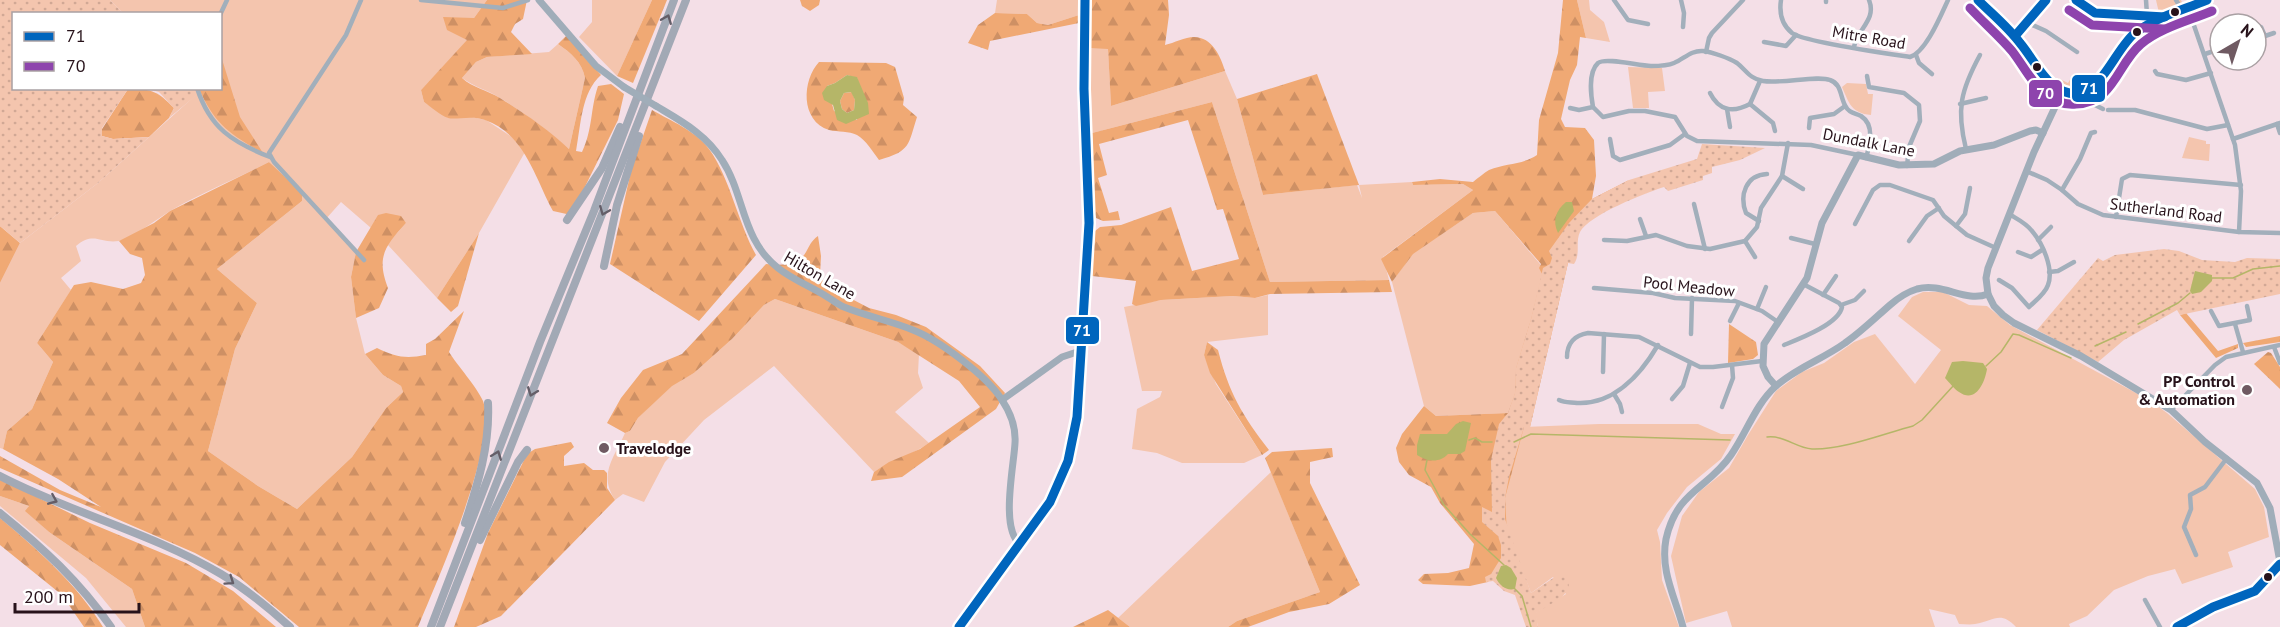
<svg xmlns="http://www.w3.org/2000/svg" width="2280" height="627" viewBox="0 0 2280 627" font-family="'PT Sans',sans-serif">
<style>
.grass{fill:#f4c5ae}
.forest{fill:url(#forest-firs);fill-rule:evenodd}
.park{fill:url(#park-dots)}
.water{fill:#b5b668;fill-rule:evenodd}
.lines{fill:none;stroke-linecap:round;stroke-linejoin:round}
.stream{stroke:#b5b668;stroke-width:1.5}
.street{stroke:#a2afbb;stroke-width:4.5}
.secondary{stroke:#a0adb9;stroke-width:7}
.primary{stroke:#a4adb9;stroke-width:8}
.highway{stroke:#a2a9b5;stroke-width:8}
.secondary-bridge{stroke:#a0adb9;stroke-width:7}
.bus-1-casing{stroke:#fff;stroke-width:14}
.bus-2-casing{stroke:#fff;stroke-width:14}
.bus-1{stroke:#0065bd;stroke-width:9}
.bus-2{stroke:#8e44ad;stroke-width:9}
.oneway{stroke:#645e68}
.bus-dot{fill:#27121a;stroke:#fff;stroke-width:2}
.poi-dot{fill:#6f5a62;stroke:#fff;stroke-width:2}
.labels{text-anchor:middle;stroke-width:6;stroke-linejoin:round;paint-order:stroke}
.street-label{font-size:16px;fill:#27121a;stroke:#fff}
.poi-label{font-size:16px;font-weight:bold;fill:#27121a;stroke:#fff;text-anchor:end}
.line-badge{stroke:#fff;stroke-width:2}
.badge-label{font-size:16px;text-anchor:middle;font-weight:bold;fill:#fff}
</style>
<defs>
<pattern id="forest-firs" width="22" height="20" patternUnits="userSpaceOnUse" patternTransform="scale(1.5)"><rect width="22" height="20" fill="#f0a974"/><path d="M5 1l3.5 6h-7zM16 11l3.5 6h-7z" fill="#ce9064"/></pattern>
<pattern id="park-dots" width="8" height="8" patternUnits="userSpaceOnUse" patternTransform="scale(1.5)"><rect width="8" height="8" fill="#f4c5ae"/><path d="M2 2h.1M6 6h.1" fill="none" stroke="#d1a895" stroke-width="1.8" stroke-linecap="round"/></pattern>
</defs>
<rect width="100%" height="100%" fill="#f4dfe7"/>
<g class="grass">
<path d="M 110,0 L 487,0 L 474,18 L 468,40 L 421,90 L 424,102 L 448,118 L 467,116 L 486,120 L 512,137 L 525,152 L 479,233 L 437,298 L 387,244 L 406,223 L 379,215 L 371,228 L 341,202 L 325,220 L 356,252 L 351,277 L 356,318 L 365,354 L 383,375 L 401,386 L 403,392 L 386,408 L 352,457 L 297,509 L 258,486 L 208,451 L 235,349 L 257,303 L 217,269 L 302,201 L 269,162 C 236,179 201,193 170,211 C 159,218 129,240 119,241 C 100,244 94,231 76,246 L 81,261 L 61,278 L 71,290 L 37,343 L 53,362 L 32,409 L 7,431 L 3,449 L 0,448 L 0,283 L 20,243 L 98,183 L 198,93 L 195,89 L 220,88 L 220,14 L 123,13 Z"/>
<polygon points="592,0 652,0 617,76 579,37 592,22"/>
<polygon points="997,0 1079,0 1079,15 1048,25 1037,23 1027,14 995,13"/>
<polygon points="1577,0 1589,0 1590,10 1604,22 1610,42 1586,38"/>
<polygon points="2156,0 2181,0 2184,7 2168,13 2159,13"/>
<path d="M 558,44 C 571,53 582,62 585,78 L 569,149 C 548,130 525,113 500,98 C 488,90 474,87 462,78 L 476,62 L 487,57 L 549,52 Z"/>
<polygon points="1090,48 1108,48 1111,106 1225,71 1237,99 1263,195 1357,185 1362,198 1359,185 1412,182 1413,185 1463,184 1473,190 1383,257 1389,280 1270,282 1212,102 1092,133"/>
<polygon points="1628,67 1662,68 1665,91 1648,92 1649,108 1633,108"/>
<path d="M 2077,76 L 2086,82 L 2088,87 C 2075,90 2065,90 2054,81 L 2058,78 L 2068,83 L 2071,78 Z"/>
<path d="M 1847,83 L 1866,84 L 1868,94 L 1873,94 L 1871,115 C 1851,113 1849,103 1842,87 Z"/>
<polygon points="2189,137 2206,141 2206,144 2210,144 2209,161 2182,158"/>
<polygon points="1495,211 1540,264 1542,274 1531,319 1516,368 1515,393 1508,413 1436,416 1424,406 1392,282 1412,254 1473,213"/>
<path d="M 1923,292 L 1943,292 L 1969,305 L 1987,306 L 2010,325 L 2149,400 L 2167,413 L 2255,489 L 2264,507 L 2269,537 L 2228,552 L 2233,567 L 2182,584 L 2175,569 L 2148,576 L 2114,590 L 2087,616 L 2069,624 L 2070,627 L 2016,627 C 2000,610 1994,621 1975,624 C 1970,625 1964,624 1959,624 L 1955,615 L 1929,609 L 1935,627 L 1732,627 L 1727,611 L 1686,623 L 1671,556 L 1682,516 L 1699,492 L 1729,468 L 1748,435 L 1776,391 L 1802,372 L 1824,363 L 1854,342 L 1875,334 L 1915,384 L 1941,350 L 1898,316 L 1912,297 Z"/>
<polygon points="1268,295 1268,335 1207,342 1204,355 1216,384 1262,455 1244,463 1182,463 1157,453 1132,449 1137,409 1160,397 1162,391 1142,391 1124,307 1161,300 1233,296 1255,298"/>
<path d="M 775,299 L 898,342 L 919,354 L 918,373 L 923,388 L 895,412 L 929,443 C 912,455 891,461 874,472 L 774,366 L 704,420 L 665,462 L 644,502 L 623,494 L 615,500 C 598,474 614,458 625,433 L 630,431 L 638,418 L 672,385 L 694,373 L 732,339 L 764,305 Z"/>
<path d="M 1599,424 L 1698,424 L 1721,434 L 1735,434 L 1721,459 L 1687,487 L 1667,513 L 1657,530 L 1660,542 L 1662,580 L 1679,627 L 1538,627 L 1535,613 L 1566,594 L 1553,577 L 1531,593 C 1524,573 1508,538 1505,518 C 1501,488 1515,455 1524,427 Z"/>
<polygon points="1271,472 1320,592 1237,621 1228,627 1130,627 1118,618"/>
<polygon points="0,496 29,506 26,511 49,532 132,589 145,627 126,627 86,578 0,506"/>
</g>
<g class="forest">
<path d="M 487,0 L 527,0 L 523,19 L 515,24 L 511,32 L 532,54 L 487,57 L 476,62 L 462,78 C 473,88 487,90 500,98 C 524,113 548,129 569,149 L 585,78 C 582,62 571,53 558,44 L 567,35 L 601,75 C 581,93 581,125 576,151 L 582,152 C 593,129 590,110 598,86 L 611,84 L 624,94 L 618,120 L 571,215 L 553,211 C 535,178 525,134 485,120 C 472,115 456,120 448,118 C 440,115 431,107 424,102 L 421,90 L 467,40 L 447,30 L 443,17 L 474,18 Z"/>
<polygon points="652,0 667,0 633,83 617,76"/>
<polygon points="800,0 820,0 819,5 810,11 802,6"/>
<path d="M 1090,0 L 1168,0 L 1169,15 L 1165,45 C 1174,43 1185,37 1194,37 C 1212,37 1221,57 1225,71 L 1111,106 L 1108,49 L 1090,48 Z"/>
<path d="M 1563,0 L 1577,0 L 1586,38 L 1580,37 L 1577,65 L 1570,80 L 1561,119 L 1565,127 L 1585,128 L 1594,140 L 1596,176 L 1592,199 L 1629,180 L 1580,226 L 1568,263 L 1530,427 L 1524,427 L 1505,498 L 1508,551 L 1488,582 L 1470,586 L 1423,584 L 1418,580 L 1424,574 L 1448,573 L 1469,568 L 1474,544 L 1440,503 L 1431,487 L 1409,475 L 1399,462 L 1396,448 L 1402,434 L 1424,406 L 1436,416 L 1508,413 L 1515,393 L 1516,368 L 1531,319 L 1542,274 L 1539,268 L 1541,264 L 1495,211 L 1473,213 L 1413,254 L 1392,282 L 1381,259 L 1473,190 L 1463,184 L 1413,185 L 1412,182 L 1440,179 L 1473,182 C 1478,178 1484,173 1489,170 C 1506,163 1522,165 1537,155 L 1539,120 L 1558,53 Z"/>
<polygon points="995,13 1027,14 1037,23 1048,25 1079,15 1079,23 990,41 988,50 968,43 978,25"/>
<path d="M 221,56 L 240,117 L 263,153 C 229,134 215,124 199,89 L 220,88 Z"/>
<path d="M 819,62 L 886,63 L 895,67 L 904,98 L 903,105 L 917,117 C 908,145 911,151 879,160 C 873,152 866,140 857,135 C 849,131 838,132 829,130 C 800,121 802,80 819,62 ZM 847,75 L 857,78 L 861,89 L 857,120 L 834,111 L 827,86 L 835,83 Z"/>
<polygon points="1317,74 1359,185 1263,195 1237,99"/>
<path d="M 128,89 C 153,89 157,91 174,108 L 169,118 L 149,137 L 113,139 L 102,136 L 102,129 Z"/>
<polygon points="852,92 855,100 854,110 847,113 842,109 840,101 844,93"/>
<polygon points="1212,102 1270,282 1389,280 1392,292 1270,294 1255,298 1233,296 1161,300 1136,306 1132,304 1136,281 1092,276 1095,231 1100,227 1121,225 1171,207 1192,271 1239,259 1223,209 1217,210 1188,120 1099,144 1107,175 1098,178 1109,213 1118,211 1120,220 1103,221 1096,218 1094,210 1092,133"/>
<path d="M 652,110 C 671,121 696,131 709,149 C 730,178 738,223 756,255 L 699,321 L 610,264 L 631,171 Z"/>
<path d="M 269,162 L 302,193 L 302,201 L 217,269 L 257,303 L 235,349 L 208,451 L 258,486 L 297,509 L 352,457 L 386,408 L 403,392 L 401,386 L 383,375 L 365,354 L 377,348 C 396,357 405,359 426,355 L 426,344 L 435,339 L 464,311 L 449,352 C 457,365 477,387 483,401 C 499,443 436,583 418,627 L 299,627 L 239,577 L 195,553 L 0,468 L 0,456 L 60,490 L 101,507 L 58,479 L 3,449 L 7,431 L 32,409 L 53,362 L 37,343 L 74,285 L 91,282 L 123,289 L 141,283 L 145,275 L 142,258 L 130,254 L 119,241 L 154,223 L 170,211 Z"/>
<path d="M 386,213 L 401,216 L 406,223 C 385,246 376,257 388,288 L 379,308 L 356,318 L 351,277 L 356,252 L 378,215 Z"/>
<polygon points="0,226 20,243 0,283"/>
<polygon points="479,233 458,306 451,312 437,298"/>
<path d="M 818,236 L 821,256 L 820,276 L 825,285 L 869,308 L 896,315 L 926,327 L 980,366 L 1005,393 L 996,409 L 902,477 L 871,481 L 874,472 L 889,462 L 920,449 L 980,407 L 959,381 L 898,342 L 775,299 L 764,305 L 732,339 L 694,373 L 672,386 L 638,418 L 630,431 L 625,433 L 607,423 L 621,398 L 643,370 L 682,354 L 766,264 C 781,265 798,267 806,252 C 810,245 811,241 818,236 Z"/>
<polygon points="2186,313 2218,351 2238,344 2238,348 2216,358 2180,315"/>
<polygon points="1729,324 1756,342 1758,355 1753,359 1728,363"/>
<polygon points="2280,336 2280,342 2246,347 2243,343"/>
<path d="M 1207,342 L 1218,350 C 1229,393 1242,415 1269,450 L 1262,455 L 1210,373 L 1204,355 Z"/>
<polygon points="2268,352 2271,353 2280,367 2280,389 2254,364"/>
<polygon points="571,442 574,447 564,456 564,466 584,463 593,470 604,470 607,473 607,488 615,500 501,616 476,627 454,627 488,533 527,454 535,449"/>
<polygon points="1332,448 1333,457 1310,462 1310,483 1360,585 1329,604 1289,612 1248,627 1228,627 1237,621 1320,592 1265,458 1272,452"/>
<polygon points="0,479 90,523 186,563 233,591 276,627 145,627 132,589 49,532 25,511 29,506 0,496"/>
<path d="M 0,518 C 38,550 77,584 103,627 L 84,627 L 62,595 L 0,545 Z"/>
<polygon points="1108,610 1130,627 1072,627 1073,627"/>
</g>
<g class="park">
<polygon points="0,0 110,0 123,13 14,14 14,88 128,89 102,128 102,136 113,139 149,137 98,183 20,243 0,226"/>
<polygon points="148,89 195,89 199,93 169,118 174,108 159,92"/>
<path d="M 1702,144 L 1765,148 L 1740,160 L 1712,167 L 1712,173 L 1703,176 L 1703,180 L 1668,191 L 1664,187 C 1645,193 1589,215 1580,232 C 1575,242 1581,254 1574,264 L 1568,263 L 1530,427 L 1524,427 L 1509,477 L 1505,498 L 1505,519 L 1531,593 L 1559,574 L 1568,578 L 1569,589 L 1561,598 L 1536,613 L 1538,627 L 1526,627 L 1515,595 L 1504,591 L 1493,581 L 1486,582 L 1485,577 L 1491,574 L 1501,558 L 1501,545 L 1498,536 L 1482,522 L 1482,507 L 1492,512 L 1491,460 L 1499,424 L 1508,413 L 1515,393 L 1516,368 L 1531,319 L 1543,268 L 1550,264 L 1552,258 L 1549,251 L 1569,223 L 1592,199 L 1629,180 L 1697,159 Z"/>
<polygon points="2164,249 2179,251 2202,260 2235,262 2247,258 2280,259 2280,294 2180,315 2177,310 2124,340 2098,362 2037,330 2098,258 2103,261 2115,255"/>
</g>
<g class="water">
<path d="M 847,75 L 857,77 L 868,103 L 869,114 L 846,124 L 837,120 L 833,105 L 824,100 L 822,93 L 827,86 L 835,83 ZM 851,92 L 855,100 L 854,110 L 847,113 L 842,109 L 840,101 L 844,93 Z"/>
<path d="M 1566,202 L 1572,202 L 1574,211 L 1558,233 C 1552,221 1556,210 1566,202 Z"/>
<polygon points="2195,271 2212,275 2212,281 2201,292 2192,294 2190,291"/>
<path d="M 1963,361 L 1983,363 L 1987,369 C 1985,382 1976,404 1959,392 C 1954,389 1950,383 1945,378 L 1952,362 Z"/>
<path d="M 1463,421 L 1471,423 L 1465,451 L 1460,454 L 1448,454 C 1440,463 1427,462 1417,455 L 1417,445 L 1420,434 L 1447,434 L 1456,424 Z"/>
<path d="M 1506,565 L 1511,568 L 1517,578 L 1515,589 C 1506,591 1500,586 1496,578 L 1501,566 Z"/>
</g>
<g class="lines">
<g class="stream">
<polyline points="2211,278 2233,278 2253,269 2280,266"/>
<polyline points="2138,324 2178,303 2190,293"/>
<polyline points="2095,346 2126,332"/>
<polyline points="1986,366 2001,352 2013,334 2019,335 2071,358"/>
<path d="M 1767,437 C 1784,435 1796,448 1812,449 C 1843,450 1883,434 1913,426 L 1922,420 L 1954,385"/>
<polyline points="1469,440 1475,438 1482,442 1492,442"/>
<polyline points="1514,442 1531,434 1730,440"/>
<polyline points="1427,460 1425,470 1444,505 1470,534 1504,565"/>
<polyline points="1515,589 1522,596 1531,627"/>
</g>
<g class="street">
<polyline points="361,0 346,35 269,153 274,162 364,260"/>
<polyline points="421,0 503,8 528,0"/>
<polyline points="1614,0 1628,20 1648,24"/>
<polyline points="1681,0 1684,13 1683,27"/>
<path d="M 1781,0 C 1779,13 1781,24 1792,33 C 1804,42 1890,54 1910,57 C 1926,52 1941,15 1948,0"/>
<polyline points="2146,0 2147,15"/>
<polyline points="2176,0 2182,10"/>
<polyline points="1826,2 1826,0"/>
<polyline points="2188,8 2235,145 2241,191 2239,232"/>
<polyline points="220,15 227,0"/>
<polyline points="2028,23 2046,31 2077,52"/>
<polyline points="2256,25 2261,27 2265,36"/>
<polyline points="2096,28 2100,14"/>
<polyline points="2256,39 2274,33"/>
<polyline points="1764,42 1786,46 1796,35"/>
<path d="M 1854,47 C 1857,29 1877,20 1869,0"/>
<polyline points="1706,52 1709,38 1712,33 1743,0"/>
<polyline points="2205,54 2220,49"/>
<polyline points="1916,55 1919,63 1932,74"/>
<polyline points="2155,71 2157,74 2186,80 2211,73"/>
<polyline points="1867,76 1869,87 1904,93 1919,105 1920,121 1909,147 1907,166"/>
<path d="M 197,88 C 210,128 232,142 270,157"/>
<polyline points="2084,91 2087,101 2103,109"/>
<path d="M 1710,93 C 1719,111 1733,113 1750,104 L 1760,81"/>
<polyline points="1750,104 1773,123 1775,131"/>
<polyline points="1960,104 1986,98"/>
<polyline points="1570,108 1579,110 1593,107"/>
<polyline points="1727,109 1730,127"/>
<polyline points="2108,110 2135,110 2207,129 2228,125"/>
<polyline points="2277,124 2280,133"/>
<polyline points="1809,128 1810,118 1834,114 1845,106"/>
<polyline points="1610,139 1613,156 1620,160 1670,145 1685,134"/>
<polyline points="2233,139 2280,123"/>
<path d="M 1966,149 C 1956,109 1961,90 1980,55"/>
<path d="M 1858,155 L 1811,145 L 1697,141 L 1687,136 L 1675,117 L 1645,111 L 1629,111 L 1603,117 L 1593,107 C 1591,96 1588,72 1598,63 C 1606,57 1639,66 1651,66 C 1659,66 1667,66 1674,63 C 1684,59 1691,50 1703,51 C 1712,52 1729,58 1737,63 C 1746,70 1750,79 1763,81 C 1782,84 1818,75 1830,80 C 1842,84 1840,98 1846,107 C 1849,113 1855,113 1861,116 C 1875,125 1870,144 1866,158"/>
<polyline points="2026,171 2047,180 2062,190 2078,204 2103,215 2239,232 2280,233"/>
<polyline points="1782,176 1803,189"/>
<polyline points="2062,190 2080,159 2091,133 2095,132"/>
<polyline points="1694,204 1705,249"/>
<polyline points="2116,217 2122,179 2130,175 2241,185"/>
<polyline points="1640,219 1646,236"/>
<path d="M 1759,221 L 1746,213 C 1739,195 1746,175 1767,174"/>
<polyline points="1855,224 1873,190 1880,185 1890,185 1933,200 1944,216 1967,235 1996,248"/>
<polyline points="1956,226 1965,214 1970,188"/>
<polyline points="1791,238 1815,244"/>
<polyline points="1604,240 1627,241 1656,235 1687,246 1710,249 1745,241 1757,227 1761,208 1782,176 1788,143"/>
<polyline points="2038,240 2051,227"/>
<polyline points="1745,241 1755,257"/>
<polyline points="1909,241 1927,216 1939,208"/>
<polyline points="2018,252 2031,257 2042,250"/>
<polyline points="2049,272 2058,271 2074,262"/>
<path d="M 1999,280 L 2012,288 L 2029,307 C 2035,301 2045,294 2048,285 C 2054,269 2043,244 2032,231 C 2026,223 2017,219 2009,214"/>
<polyline points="1594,288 1653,293 1675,298 1735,301 1762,311 1778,322"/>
<polyline points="1823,295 1836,276"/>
<polyline points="1841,305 1855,300 1864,291"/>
<polyline points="1757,309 1766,287"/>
<polyline points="2211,311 2219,326 2250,320 2247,306"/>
<polyline points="1730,321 1739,303"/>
<polyline points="2235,324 2243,352"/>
<polyline points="1691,334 1692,298"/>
<path d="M 1784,345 C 1799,339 1839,324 1842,307 L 1839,303 L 1803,284"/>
<polyline points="2274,347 2280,363"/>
<path d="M 1567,357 C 1567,343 1575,335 1588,333 L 1639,337 L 1700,367 L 1713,367 L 1762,361"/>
<polyline points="1603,372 1604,334"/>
<polyline points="1614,394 1620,404 1622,412"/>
<polyline points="1672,399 1683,386 1690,363"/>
<path d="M 1559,400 C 1565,403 1571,402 1577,403 C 1614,405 1641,374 1658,345"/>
<polyline points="1722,407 1733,378 1732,365"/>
<polyline points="2171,410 2215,365 2226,357 2280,345"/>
<polyline points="2196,555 2184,527 2191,509 2190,495 2205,487 2227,458"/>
<polyline points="2145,600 2160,627"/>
</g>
<g class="secondary">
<polyline points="539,0 596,66 624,87"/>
<path d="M 1978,0 L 2019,41 L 2052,84 C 2060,90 2069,93 2078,92 C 2110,88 2112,49 2135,33 C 2156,19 2183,10 2207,0"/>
<polyline points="2076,0 2095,13 2165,17"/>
<polyline points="2015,36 2046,0"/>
<polyline points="2063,90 2034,152 1988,268 1986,278 1988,294 1994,306 2003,315 2014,323 2081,356 2171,410 2205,442 2257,483 2270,508 2280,562"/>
<path d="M 656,106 C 681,121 706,134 722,160 C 745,195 741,239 778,268 C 793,280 812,287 829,298 C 834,301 839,305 844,307 C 866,316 891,321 913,330 C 939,340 987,376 1002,400 C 1010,412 1016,428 1015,443 C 1014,465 1000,529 1020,544"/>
<polyline points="1776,386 1768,377 1763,366 1764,344 1807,278 1822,223 1858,155 1899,165 1934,164 1960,151 1994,145 2030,131 2036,130 2043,133"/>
<polyline points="1002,400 1062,357 1080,351"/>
<path d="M 1683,627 C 1675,597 1660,571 1666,539 C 1677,490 1708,489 1731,455 C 1747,432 1755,405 1776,386 C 1796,368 1823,359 1845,343 C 1861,332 1875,318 1890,305 C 1898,298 1907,292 1917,289 C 1943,282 1965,303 1988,294"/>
<polyline points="2177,627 2213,607 2255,591 2280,564"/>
</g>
<polyline class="primary" points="959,627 1050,502 1068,461 1077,417 1089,223 1084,89 1085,0"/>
<g class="highway">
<polyline points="567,220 602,168 620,127"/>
<polyline points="604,266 617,205 639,136"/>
<path d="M 0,476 C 71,513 152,533 221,574 C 246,589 269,608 290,627"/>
<path d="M 0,513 C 42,547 80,582 111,627"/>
<path d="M 465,523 C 478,484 490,445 488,403"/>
<polyline points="480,540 518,462 527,450"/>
<polyline points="431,627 540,342 594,211 674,0"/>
<polyline points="440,627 686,0"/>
</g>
<polyline class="secondary-bridge" points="624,87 656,106"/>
<defs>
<g id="bus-1">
<path d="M 1978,0 C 1992,14 2008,27 2020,43 C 2031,56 2041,76 2054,86 C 2096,116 2112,50 2136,32 C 2157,17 2183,10 2207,0"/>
<polyline points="2076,0 2095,13 2165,17"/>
<polyline points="2015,36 2046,0"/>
<polyline points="959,627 1050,502 1068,461 1077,417 1089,223 1084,89 1085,0"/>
<polyline points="2177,627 2213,607 2255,591 2280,564"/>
</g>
<g id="bus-2">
<path d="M 1970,8 C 1983,22 1999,36 2012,51 C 2023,65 2032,84 2046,94 C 2054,101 2065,105 2076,104 C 2114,103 2117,64 2141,44 C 2160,28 2188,21 2212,11"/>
<polyline points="2069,10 2092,25 2164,29"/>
</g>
</defs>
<use href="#bus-1" class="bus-1-casing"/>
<use href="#bus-2" class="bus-2-casing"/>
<use href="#bus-1" class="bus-1"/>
<use href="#bus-2" class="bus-2"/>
</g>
<defs><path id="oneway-chevron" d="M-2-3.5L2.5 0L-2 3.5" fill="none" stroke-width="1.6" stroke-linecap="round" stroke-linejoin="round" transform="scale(1.5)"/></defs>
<g class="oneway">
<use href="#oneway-chevron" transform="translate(667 19) rotate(-68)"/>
<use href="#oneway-chevron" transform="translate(604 211) rotate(112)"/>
<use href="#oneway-chevron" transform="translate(532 392) rotate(111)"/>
<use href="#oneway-chevron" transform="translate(497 455) rotate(-69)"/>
<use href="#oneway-chevron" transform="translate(53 500) rotate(23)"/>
<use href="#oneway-chevron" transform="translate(230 581) rotate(35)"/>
</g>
<g class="bus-dot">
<circle cx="2175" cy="12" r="5"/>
<circle cx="2137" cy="32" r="5"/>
<circle cx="2037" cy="67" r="5"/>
<circle cx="2268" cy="577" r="5"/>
</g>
<g class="poi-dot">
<circle cx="2247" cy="390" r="6"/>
<circle cx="604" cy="448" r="6"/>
</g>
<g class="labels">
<g class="street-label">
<text transform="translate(1869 37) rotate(10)" y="6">Mitre Road</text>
<text transform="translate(1869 142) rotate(11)" y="6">Dundalk Lane</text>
<text transform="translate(2166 210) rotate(7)" y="6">Sutherland Road</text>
<text transform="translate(820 275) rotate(30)" y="6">Hilton Lane</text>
<text transform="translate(1689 286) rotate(6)" y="6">Pool Meadow</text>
</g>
<g class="poi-label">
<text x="2235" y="387">PP Control<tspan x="2235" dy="18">&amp; Automation</tspan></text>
<text x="616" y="454" text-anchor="start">Travelodge</text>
</g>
</g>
<g class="line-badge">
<rect x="2071" y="74" width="35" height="29" rx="6" fill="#0065bd"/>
<rect x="2028" y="79" width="35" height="29" rx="6" fill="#8e44ad"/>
<rect x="1065" y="316" width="35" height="29" rx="6" fill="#0065bd"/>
</g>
<g class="badge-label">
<text x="2089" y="94">71</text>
<text x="2045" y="99">70</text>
<text x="1082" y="336">71</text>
</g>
<rect x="12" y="12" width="210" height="78" fill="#ffffff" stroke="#a9a0a3" stroke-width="1.5"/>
<rect x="24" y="32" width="30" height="9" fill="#0065bd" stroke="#a9a0a3" stroke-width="1.5"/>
<text x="66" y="42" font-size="18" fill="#27121a">71</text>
<rect x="24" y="62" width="30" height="9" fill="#8e44ad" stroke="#a9a0a3" stroke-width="1.5"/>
<text x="66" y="72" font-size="18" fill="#27121a">70</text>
<g transform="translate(2238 42) rotate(39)"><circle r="28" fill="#ffffff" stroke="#a9a0a3" stroke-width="1.5"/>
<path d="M0-4.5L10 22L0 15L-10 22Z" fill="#6f5a62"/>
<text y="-9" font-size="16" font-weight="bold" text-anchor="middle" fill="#27121a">N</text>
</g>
<path d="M15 603v9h124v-9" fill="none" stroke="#27121a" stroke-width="3"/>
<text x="24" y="603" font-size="18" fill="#27121a" stroke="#ffffff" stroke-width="4.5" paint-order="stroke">200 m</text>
</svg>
